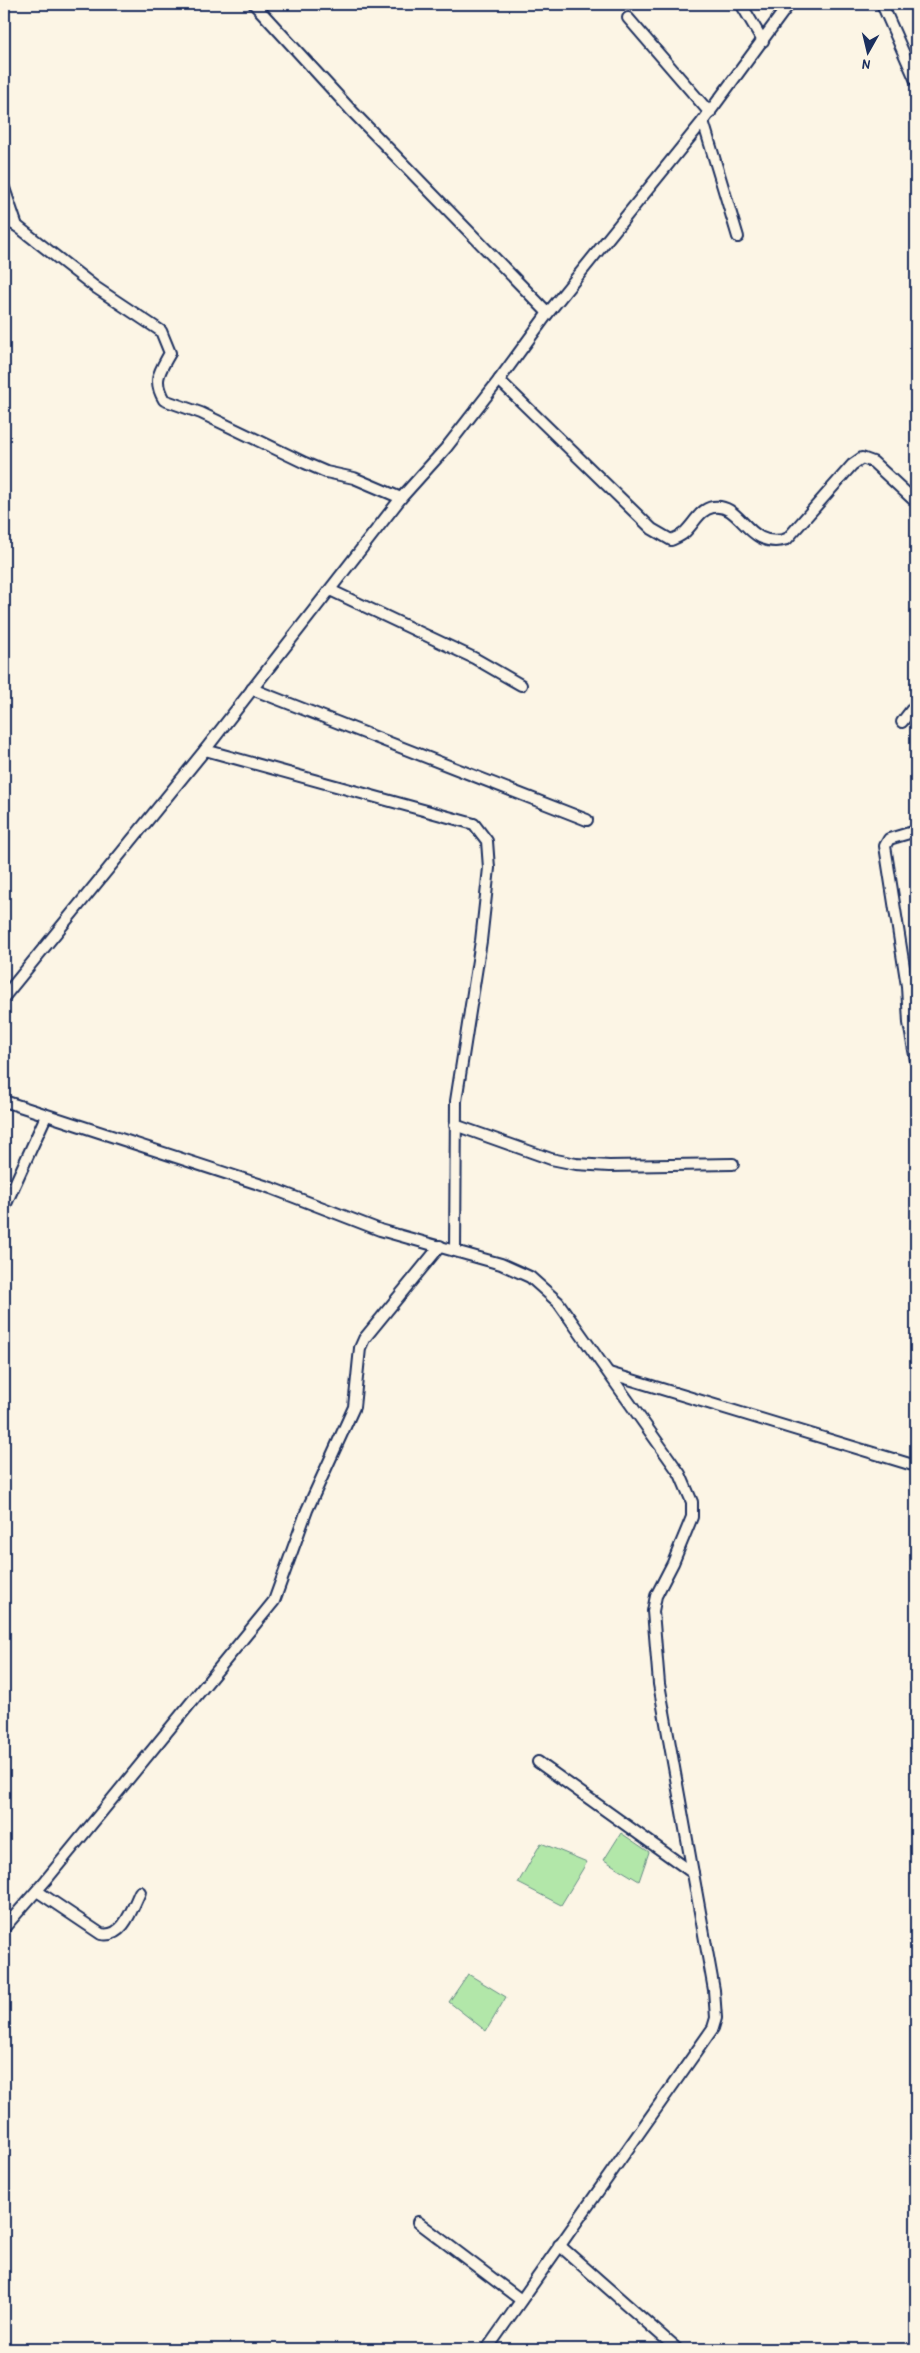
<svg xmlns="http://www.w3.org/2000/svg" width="920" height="2353" viewBox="0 0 920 2353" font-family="'Patrick Hand',sans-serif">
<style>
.green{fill:#b2e7a9;stroke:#668b84}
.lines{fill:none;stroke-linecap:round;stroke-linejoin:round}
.minor-casing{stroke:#1b2f5e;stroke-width:14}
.minor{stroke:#fcf5e5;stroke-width:10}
</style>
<rect width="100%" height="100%" fill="#fcf5e5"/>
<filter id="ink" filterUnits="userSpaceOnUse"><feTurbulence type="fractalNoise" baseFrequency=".02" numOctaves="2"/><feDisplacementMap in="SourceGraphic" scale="10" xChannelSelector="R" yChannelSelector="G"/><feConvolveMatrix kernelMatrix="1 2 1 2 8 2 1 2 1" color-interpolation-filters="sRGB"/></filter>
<g filter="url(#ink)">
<g class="green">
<polygon points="621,1833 649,1852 639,1881 604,1860"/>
<polygon points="541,1843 587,1862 561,1905 518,1883"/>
<polygon points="468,1974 506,1997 486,2031 449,2002"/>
</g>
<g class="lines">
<defs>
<g id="minor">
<polyline points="254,4 350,109 548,313"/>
<polyline points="741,4 763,41"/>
<polyline points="882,4 916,81"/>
<polyline points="628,18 710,113"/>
<polyline points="703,121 738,237"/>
<path d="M 4,188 L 17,226 L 95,287 L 161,331 L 170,353 C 160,371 152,380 164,400 L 201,413 L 305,463 L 326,472 L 354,478 L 401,498"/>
<polyline points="4,219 17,226"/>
<path d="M 499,380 L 652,529 L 671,540 C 675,538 681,536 684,533 C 694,524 700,509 713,507 C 742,502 747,551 787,539 L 852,465 L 862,458 L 873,462 L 916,502"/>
<polyline points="330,590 474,658 521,685"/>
<polyline points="252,689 587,820"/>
<polyline points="902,722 916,704"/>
<polyline points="205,750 474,824 487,841 489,868 481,941 456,1101 455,1250"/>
<polyline points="916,831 889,839 885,846 907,986 909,1023 916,1061"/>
<polyline points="4,997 205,750 401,498 446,448 499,380 548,313 703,121 789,4"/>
<polyline points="4,1101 271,1188 380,1230 501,1264 530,1277 558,1302 680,1474 692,1502 692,1517 673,1563 656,1596 653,1611 659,1684 714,1990 716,2018 713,2028 487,2349"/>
<polyline points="455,1125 551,1159 576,1164 609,1166 733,1164"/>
<polyline points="4,1208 46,1116"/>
<polyline points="609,1373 916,1466"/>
<polyline points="538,1762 693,1873"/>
<path d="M 37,1891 L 101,1934 C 123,1939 132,1909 140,1892"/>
<polyline points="4,1928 46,1880 274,1601 307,1510 354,1407 360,1348 364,1339 440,1246"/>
<polyline points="418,2222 521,2300"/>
<polyline points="559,2245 677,2349"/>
</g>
</defs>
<use href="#minor" class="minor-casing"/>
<use href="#minor" class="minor"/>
</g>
</g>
<rect width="920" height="2353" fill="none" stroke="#fcf5e5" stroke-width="20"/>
<rect x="10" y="10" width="900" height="2333" fill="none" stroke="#1b2f5e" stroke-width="2" filter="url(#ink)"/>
<g transform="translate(868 52) rotate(188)" stroke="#fcf5e5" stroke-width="4" paint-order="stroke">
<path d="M0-4L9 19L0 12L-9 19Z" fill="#1b2f5e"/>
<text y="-8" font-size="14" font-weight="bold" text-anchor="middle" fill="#1b2f5e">N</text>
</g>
</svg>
